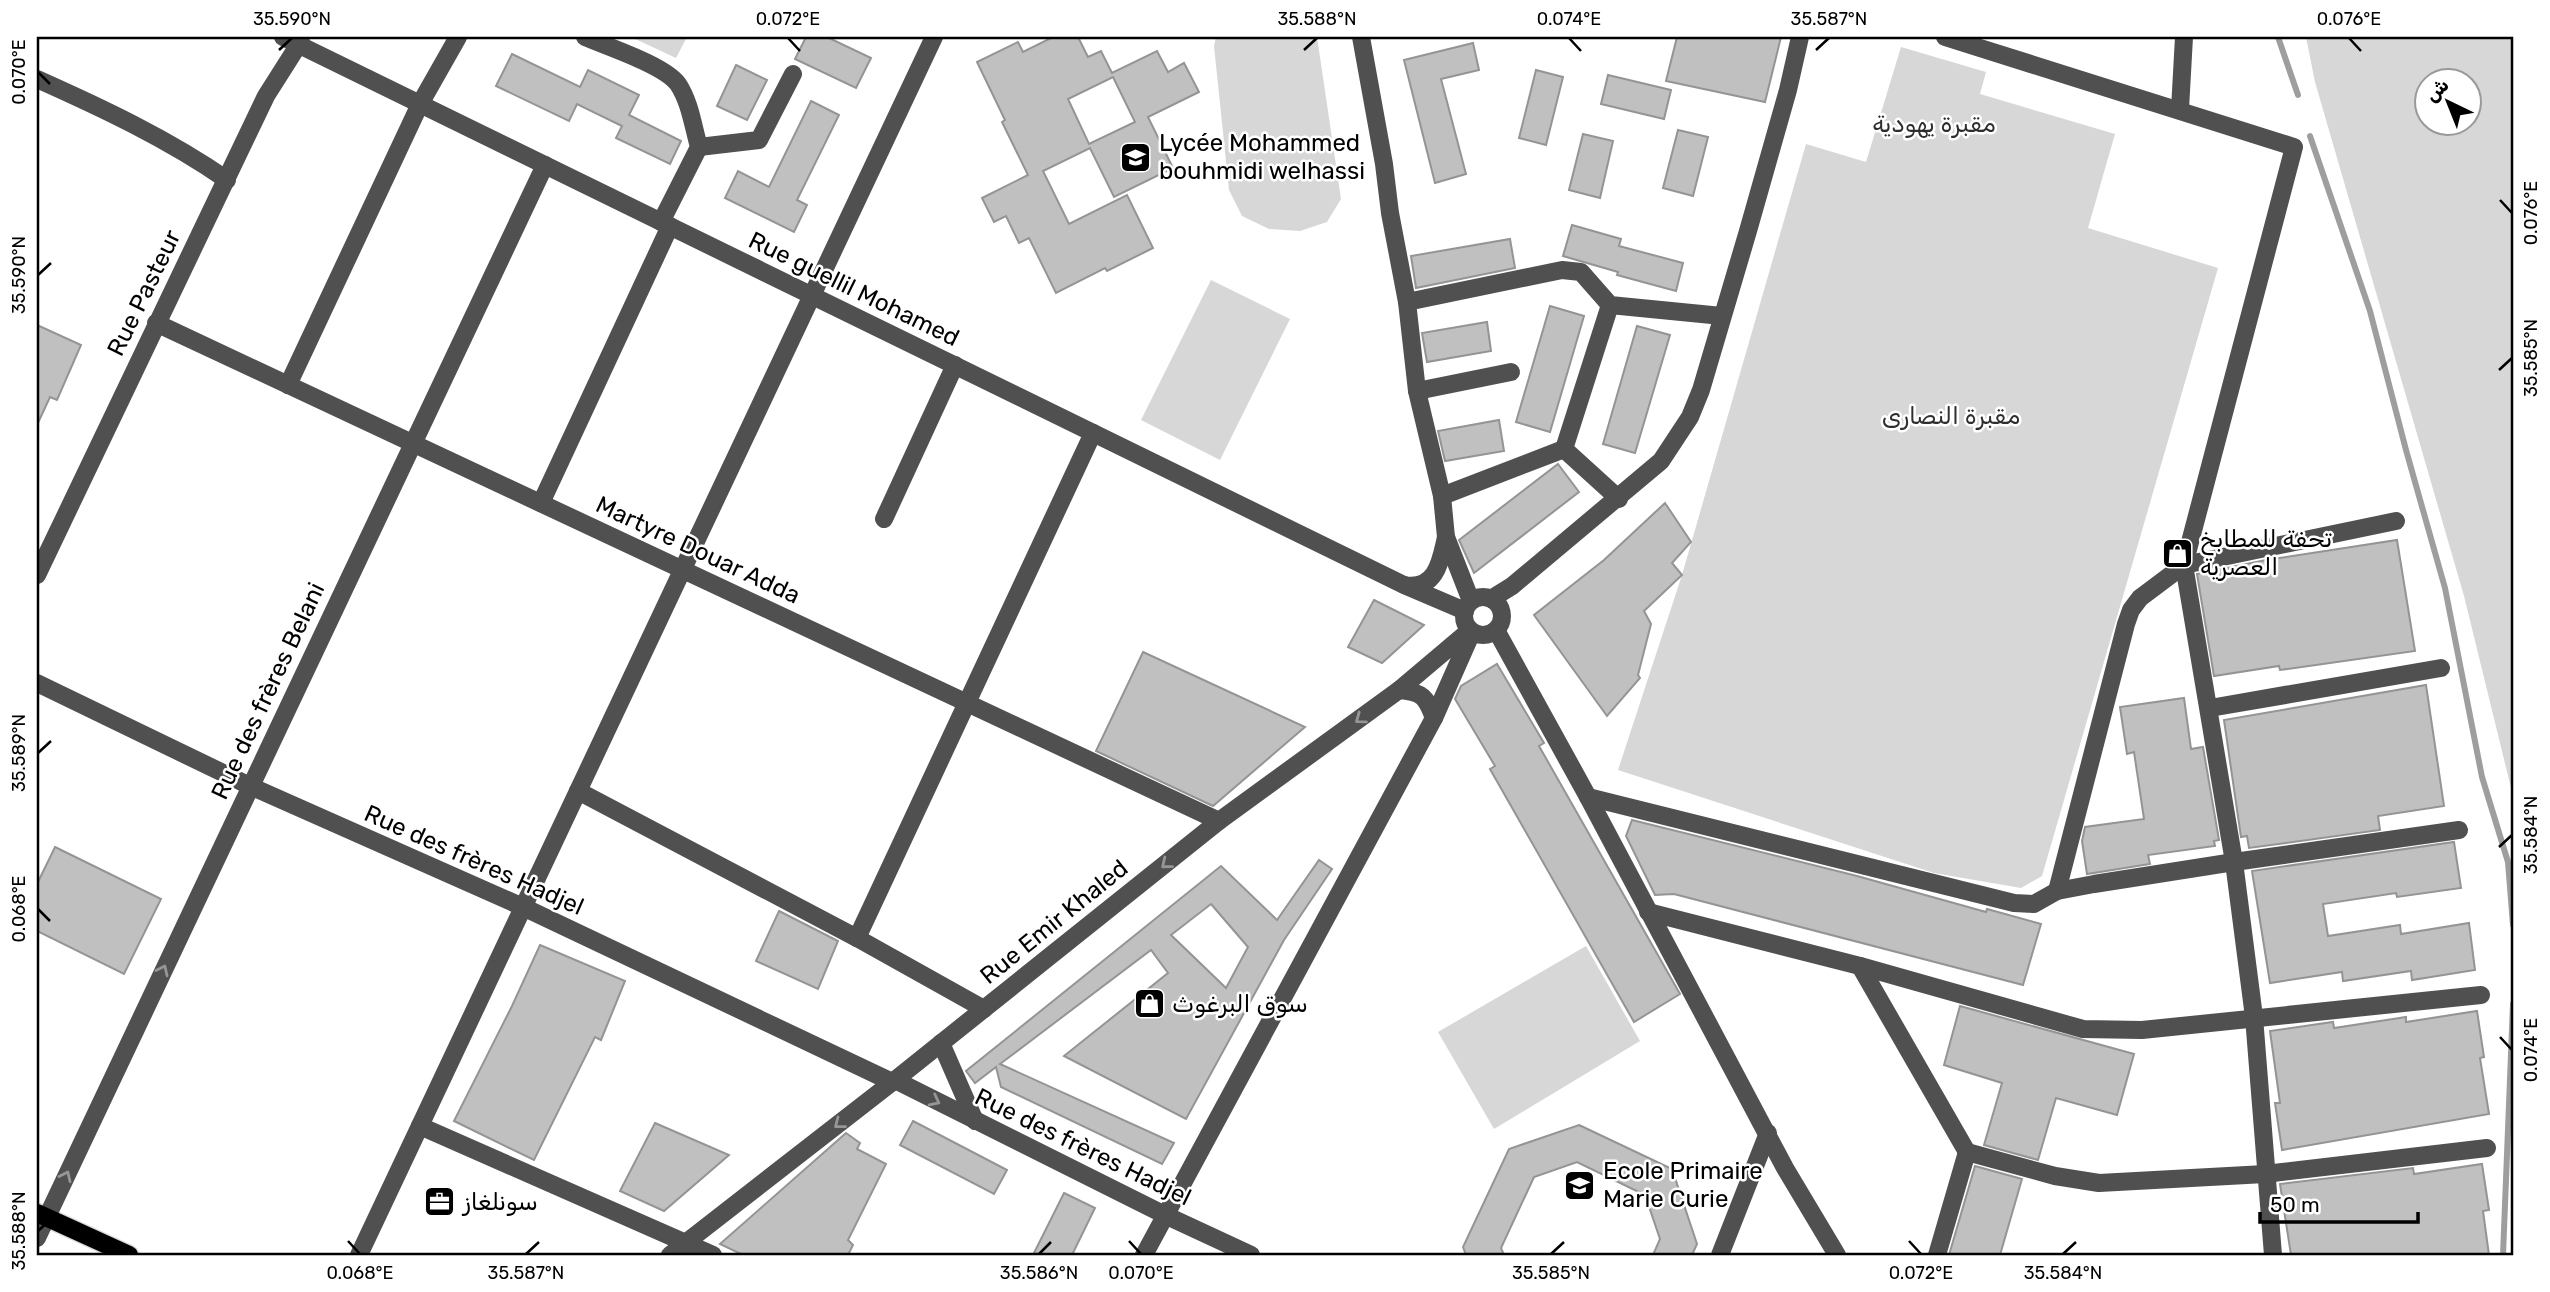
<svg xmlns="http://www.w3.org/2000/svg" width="2550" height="1292" viewBox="0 0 2550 1292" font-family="Rubik,'Noto Sans Arabic',sans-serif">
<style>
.green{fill:#d7d7d7;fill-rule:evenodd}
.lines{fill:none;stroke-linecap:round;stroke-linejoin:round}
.stream{stroke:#9e9e9e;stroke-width:6}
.building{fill:#c0c0c0;stroke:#949494;stroke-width:2;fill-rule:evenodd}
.major-casing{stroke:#dbdbdb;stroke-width:21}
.minor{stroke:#505050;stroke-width:18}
.major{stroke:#000;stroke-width:18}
.oneway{stroke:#969696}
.ticks{fill:none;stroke:#000;stroke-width:2.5}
.labels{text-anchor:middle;stroke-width:5;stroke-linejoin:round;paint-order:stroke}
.park-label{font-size:24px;fill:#2e2e2e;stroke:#fff}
.poi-label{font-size:24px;fill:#000;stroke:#fff;text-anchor:start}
.street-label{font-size:24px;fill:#000;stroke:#fff}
.neatline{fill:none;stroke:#000;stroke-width:2.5}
.ticks-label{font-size:18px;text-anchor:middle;fill:#000}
</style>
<rect width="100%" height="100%" fill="#fff"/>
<g class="green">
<polygon points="631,37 687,37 676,58"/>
<polygon points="1216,37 1317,37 1341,199 1327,222 1300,231 1269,229 1242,216 1229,190 1214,46"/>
<path d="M 2306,37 L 2513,37 L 2513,796 L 2464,596 L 2315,82 ZM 2470,80 L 2470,122 L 2428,122 L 2428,80 Z"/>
<polygon points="1901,47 1986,72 1980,94 2115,134 2088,228 2218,268 2042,876 2021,888 1934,873 1618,770 1682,575 1806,144 1866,162"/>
<polygon points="1211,280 1290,319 1220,460 1141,420"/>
<polygon points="1586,946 1640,1041 1494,1129 1438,1032"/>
</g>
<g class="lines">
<g class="stream">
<polyline points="2278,37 2298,95"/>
<polyline points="2310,136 2370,311 2406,450 2445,588 2482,777 2508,862 2513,925"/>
<polyline points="2503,1255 2513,1004"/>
</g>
</g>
<g class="building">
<polygon points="806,37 827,37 871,58 856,88 795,59"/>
<path d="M 1053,37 L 1078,37 L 1088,57 L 1101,51 L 1112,73 L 1157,51 L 1168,72 L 1184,63 L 1199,92 L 1148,117 L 1173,168 L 1114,197 L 1090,148 L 1043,171 L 1069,224 L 1127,195 L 1153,248 L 1107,271 L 1105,268 L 1056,293 L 1029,238 L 1019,243 L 1006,216 L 994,222 L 982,198 L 1028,175 L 1002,122 L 1005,120 L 977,62 L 1018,42 L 1023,52 ZM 1113,77 L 1135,122 L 1089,144 L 1068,99 Z"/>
<polygon points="1677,37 1781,37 1765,102 1666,81"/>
<polygon points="1473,43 1479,70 1441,79 1466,174 1435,183 1404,60"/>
<polygon points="512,54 580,87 588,70 639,95 629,115 681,141 670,164 616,138 622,126 577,104 569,121 496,86"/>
<polygon points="736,65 767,80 747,120 717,106"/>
<polygon points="1536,70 1563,77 1546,145 1519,138"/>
<polygon points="1608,75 1671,90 1664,119 1601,104"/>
<polygon points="811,101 839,115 797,200 807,205 794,232 725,198 738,171 769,187"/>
<polygon points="1678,130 1708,137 1693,196 1663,188"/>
<polygon points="1583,134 1613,141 1600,198 1569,190"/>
<polygon points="1572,225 1621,239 1619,246 1683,263 1676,291 1617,275 1618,272 1563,256"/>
<polygon points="1510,239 1515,268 1416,288 1411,256"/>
<polygon points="1550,306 1584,316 1550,432 1516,422"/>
<polygon points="1487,322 1491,351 1427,362 1422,333"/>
<polygon points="37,325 81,345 57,400 50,397 37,425"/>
<polygon points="1637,326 1670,335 1635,453 1603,444"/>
<polygon points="1499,420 1504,451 1445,461 1438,431"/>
<polygon points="1558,464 1579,492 1474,573 1459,540"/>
<polygon points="1665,503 1691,542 1672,563 1682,575 1644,611 1651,624 1638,675 1640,678 1607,716 1534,615 1604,560"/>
<polygon points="2397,540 2415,651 2280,670 2279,666 2214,676 2197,574 2266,560"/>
<polygon points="1374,600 1424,625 1382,663 1348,647"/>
<polygon points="1143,652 1305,727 1213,806 1096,751"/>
<polygon points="1497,664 1544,743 1539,746 1680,994 1634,1022 1490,769 1495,766 1455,699 1461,686"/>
<polygon points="2426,685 2444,806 2378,816 2380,830 2249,848 2247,836 2241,837 2224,720"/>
<polygon points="2184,698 2191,749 2203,747 2219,840 2214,841 2215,846 2148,855 2150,864 2087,874 2082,841 2085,827 2144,819 2134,752 2127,754 2120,707"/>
<polygon points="1632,820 1857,876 1986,912 1987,909 2041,924 2023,985 1674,894 1655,895 1626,836"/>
<polygon points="2454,842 2461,888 2397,897 2396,893 2323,904 2328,936 2400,925 2401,934 2469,923 2475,970 2412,980 2411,971 2343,981 2342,972 2270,983 2252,871"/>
<polygon points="55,847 161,899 124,974 37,931 37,884"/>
<path d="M 1319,860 L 1332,869 L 1284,940 L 1186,1119 L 1064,1056 L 1168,973 L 1151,950 L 1000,1064 L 1174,1143 L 1162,1164 L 1001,1087 L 996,1067 L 975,1083 L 966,1071 L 1221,866 L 1277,920 ZM 1211,904 L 1248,947 L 1226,988 L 1171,935 Z"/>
<polygon points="779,911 838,941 818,989 756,961"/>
<polygon points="540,945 625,981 601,1040 595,1037 534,1160 454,1121 512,1006"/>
<polygon points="1960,1006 2134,1054 2117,1115 2056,1098 2038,1160 1984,1145 2002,1083 1944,1065"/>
<polygon points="2477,1011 2484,1057 2480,1058 2489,1114 2282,1150 2275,1103 2280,1103 2270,1031 2333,1022 2334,1028 2406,1017 2406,1022"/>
<polygon points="913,1121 1007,1170 994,1194 900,1145"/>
<polygon points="655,1123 729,1155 664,1211 620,1191"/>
<polygon points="1579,1125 1672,1169 1697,1244 1692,1255 1653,1255 1660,1239 1645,1195 1577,1162 1534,1177 1501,1248 1504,1255 1466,1255 1463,1247 1509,1149"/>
<polygon points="846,1133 860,1143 857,1149 886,1164 848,1240 853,1245 848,1255 743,1255 720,1244"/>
<polygon points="2482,1164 2489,1210 2483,1211 2489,1255 2291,1255 2280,1184 2413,1168 2414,1174"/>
<polygon points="1975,1166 2022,1179 2000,1255 1949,1255"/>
<polygon points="1064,1193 1095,1208 1072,1255 1033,1255"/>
</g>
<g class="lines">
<defs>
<polyline id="major" points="37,1213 129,1255"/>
</defs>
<use href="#major" class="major-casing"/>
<g class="minor">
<polyline points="283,37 1404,585 1465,611"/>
<path d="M 585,37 C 608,47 664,65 678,84 C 690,102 693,126 699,147 L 661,222"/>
<polyline points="1361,37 1384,164 1390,213 1407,302 1417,391 1442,496 1446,537 1471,601"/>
<polyline points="1945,37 2294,147 2184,565 2234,862 2254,1017 2273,1255"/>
<path d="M 37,79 C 102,108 168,139 227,180"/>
<polyline points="2180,109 2184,37"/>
<polyline points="699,147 759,140 793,74"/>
<polyline points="1407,302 1562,270 1581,272 1610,305 1722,316"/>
<polyline points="1610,305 1564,449 1619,499"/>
<polyline points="156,323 1219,821"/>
<polyline points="288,385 420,104 458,37"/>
<polyline points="1417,391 1511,372"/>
<polyline points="1442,496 1564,449"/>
<polyline points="541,503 670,226"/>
<polyline points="884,519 955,365"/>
<polyline points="37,575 266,96 299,44 301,37"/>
<path d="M 1404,585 C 1437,591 1441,559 1446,537"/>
<circle cx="1483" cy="616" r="19"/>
<polyline points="1491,599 1512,586 1661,461 1690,417 1701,390 1748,231 1788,90 1800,37"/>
<polyline points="1496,630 1588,797 1785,1168 1837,1255"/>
<polyline points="37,683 250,786 523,907 892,1082"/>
<path d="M 1399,690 C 1423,692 1426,697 1434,718"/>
<polyline points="2210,708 2441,668"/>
<polyline points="578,791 857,938 984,1009"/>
<polyline points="1588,797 2014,903 2034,904 2057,891 2094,884 2234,862 2459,830"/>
<polyline points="2057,891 2126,624 2131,610 2140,598 2184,565 2396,521"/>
<polyline points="1648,912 1860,966 2083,1029 2142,1030 2481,995"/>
<polyline points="857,938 1093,433"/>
<polyline points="1860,966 1967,1152 2055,1176 2099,1183 2265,1174 2487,1148"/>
<polyline points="941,1043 975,1121"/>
<polyline points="895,1080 1167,1216 1251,1255"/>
<polyline points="420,1126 713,1255"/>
<polyline points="37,1238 545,165"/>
<polyline points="359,1255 934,37"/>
<polyline points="670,1255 895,1080 1219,821 1399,690 1470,630"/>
<polyline points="1144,1255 1434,718 1472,632"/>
<polyline points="1720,1255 1768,1133"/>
<polyline points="1937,1255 1967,1152"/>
</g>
<use href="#major" class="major"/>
</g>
<defs><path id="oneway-chevron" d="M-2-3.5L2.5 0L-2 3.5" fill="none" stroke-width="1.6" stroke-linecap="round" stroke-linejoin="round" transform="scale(1.75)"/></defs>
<g class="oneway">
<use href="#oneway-chevron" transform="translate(1360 719) rotate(144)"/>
<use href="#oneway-chevron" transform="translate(1166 864) rotate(141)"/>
<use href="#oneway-chevron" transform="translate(163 970) rotate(-65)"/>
<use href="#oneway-chevron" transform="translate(935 1101) rotate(27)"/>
<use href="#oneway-chevron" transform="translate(839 1124) rotate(142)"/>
<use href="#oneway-chevron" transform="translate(66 1176) rotate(-65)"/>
</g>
<path class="ticks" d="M 788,38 L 800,51M 1569,38 L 1581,51M 2349,38 L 2361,51M 279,50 L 292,38M 1304,50 L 1317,38M 1816,50 L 1829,38M 38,72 L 50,84M 2500,200 L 2512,213M 38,275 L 51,263M 2499,370 L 2512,358M 38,753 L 51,741M 2499,847 L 2512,835M 38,909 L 50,921M 2500,1037 L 2512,1050M 38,1231 L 51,1219M 348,1241 L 360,1254M 1129,1241 L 1141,1254M 1909,1241 L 1921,1254M 526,1254 L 539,1242M 1039,1254 L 1051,1242M 1551,1254 L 1564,1242M 2063,1254 L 2076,1242"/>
<defs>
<symbol id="school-square" viewBox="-11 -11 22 22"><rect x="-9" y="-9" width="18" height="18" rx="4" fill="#000" stroke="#fff"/><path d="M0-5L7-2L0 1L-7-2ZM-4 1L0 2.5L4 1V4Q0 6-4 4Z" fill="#fff"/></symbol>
<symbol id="shop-square" viewBox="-11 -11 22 22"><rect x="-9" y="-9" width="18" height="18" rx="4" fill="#000" stroke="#fff"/><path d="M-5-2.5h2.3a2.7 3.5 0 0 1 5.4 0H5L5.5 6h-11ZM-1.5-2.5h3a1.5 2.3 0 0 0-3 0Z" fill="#fff"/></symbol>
<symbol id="office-square" viewBox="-11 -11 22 22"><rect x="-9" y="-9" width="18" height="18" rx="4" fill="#000" stroke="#fff"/><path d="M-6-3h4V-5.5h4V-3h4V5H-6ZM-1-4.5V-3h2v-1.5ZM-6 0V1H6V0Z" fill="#fff"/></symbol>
</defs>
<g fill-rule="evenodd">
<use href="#school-square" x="1118" y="140" width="35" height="35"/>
<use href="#shop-square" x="2160" y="536" width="35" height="35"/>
<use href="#shop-square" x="1132" y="986" width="35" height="35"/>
<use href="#school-square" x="1562" y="1168" width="35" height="35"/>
<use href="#office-square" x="422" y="1184" width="35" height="35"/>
</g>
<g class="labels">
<g class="park-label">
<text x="1934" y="132">مقبرة يهودية</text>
<text x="1951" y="424">مقبرة النصارى</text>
</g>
<g class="poi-label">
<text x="1159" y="151">Lycée Mohammed<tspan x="1159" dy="28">bouhmidi welhassi</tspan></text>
<text x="2200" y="547">تحفة للمطابخ<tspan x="2200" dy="28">العصرية</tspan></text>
<text x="1172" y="1012">سوق البرغوث</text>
<text x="1603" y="1179">Ecole Primaire<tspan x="1603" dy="28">Marie Curie</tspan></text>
<text x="463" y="1210">سونلغاز</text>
</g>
<g class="street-label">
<text transform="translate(854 289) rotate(26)" y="8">Rue guellil Mohamed</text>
<text transform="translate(144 293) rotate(-64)" y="8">Rue Pasteur</text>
<text transform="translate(698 550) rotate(25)" y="8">Martyre Douar Adda</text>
<text transform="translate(268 691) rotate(-65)" y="8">Rue des frères Belani</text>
<text transform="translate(474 860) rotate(24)" y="8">Rue des frères Hadjel</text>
<text transform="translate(1054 922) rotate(-39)" y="8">Rue Emir Khaled</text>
<text transform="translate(1083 1147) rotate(26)" y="8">Rue des frères Hadjel</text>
</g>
</g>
<rect width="2550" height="1292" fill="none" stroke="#ffffff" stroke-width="77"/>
<g transform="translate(2448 102) rotate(317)"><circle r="33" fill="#ffffff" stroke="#999999" stroke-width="2"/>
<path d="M0-5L12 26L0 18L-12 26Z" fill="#000000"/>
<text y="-10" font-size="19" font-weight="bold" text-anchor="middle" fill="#000000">ش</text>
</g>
<path d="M2260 1212v10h158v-10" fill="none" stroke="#000000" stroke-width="3.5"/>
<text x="2270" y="1212" font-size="21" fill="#000000" stroke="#ffffff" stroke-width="5" paint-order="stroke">50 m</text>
<rect x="38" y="38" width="2474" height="1216" class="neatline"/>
<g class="ticks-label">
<text x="292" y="25">35.590°N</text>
<text x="788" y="25">0.072°E</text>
<text x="1317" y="25">35.588°N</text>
<text x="1569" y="25">0.074°E</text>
<text x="1829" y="25">35.587°N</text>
<text x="2349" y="25">0.076°E</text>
<text transform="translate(19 72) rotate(-90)" y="6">0.070°E</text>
<text transform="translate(2531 213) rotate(-90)" y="6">0.076°E</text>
<text transform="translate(19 275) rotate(-90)" y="6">35.590°N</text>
<text transform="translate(2531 358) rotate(-90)" y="6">35.585°N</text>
<text transform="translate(19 753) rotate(-90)" y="6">35.589°N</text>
<text transform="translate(2531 835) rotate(-90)" y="6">35.584°N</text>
<text transform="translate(19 909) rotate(-90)" y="6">0.068°E</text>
<text transform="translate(2531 1050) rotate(-90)" y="6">0.074°E</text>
<text transform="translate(19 1231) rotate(-90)" y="6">35.588°N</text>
<text x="360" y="1279">0.068°E</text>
<text x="526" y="1279">35.587°N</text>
<text x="1039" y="1279">35.586°N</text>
<text x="1141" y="1279">0.070°E</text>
<text x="1551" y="1279">35.585°N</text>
<text x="1921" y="1279">0.072°E</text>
<text x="2063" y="1279">35.584°N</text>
</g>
</svg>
